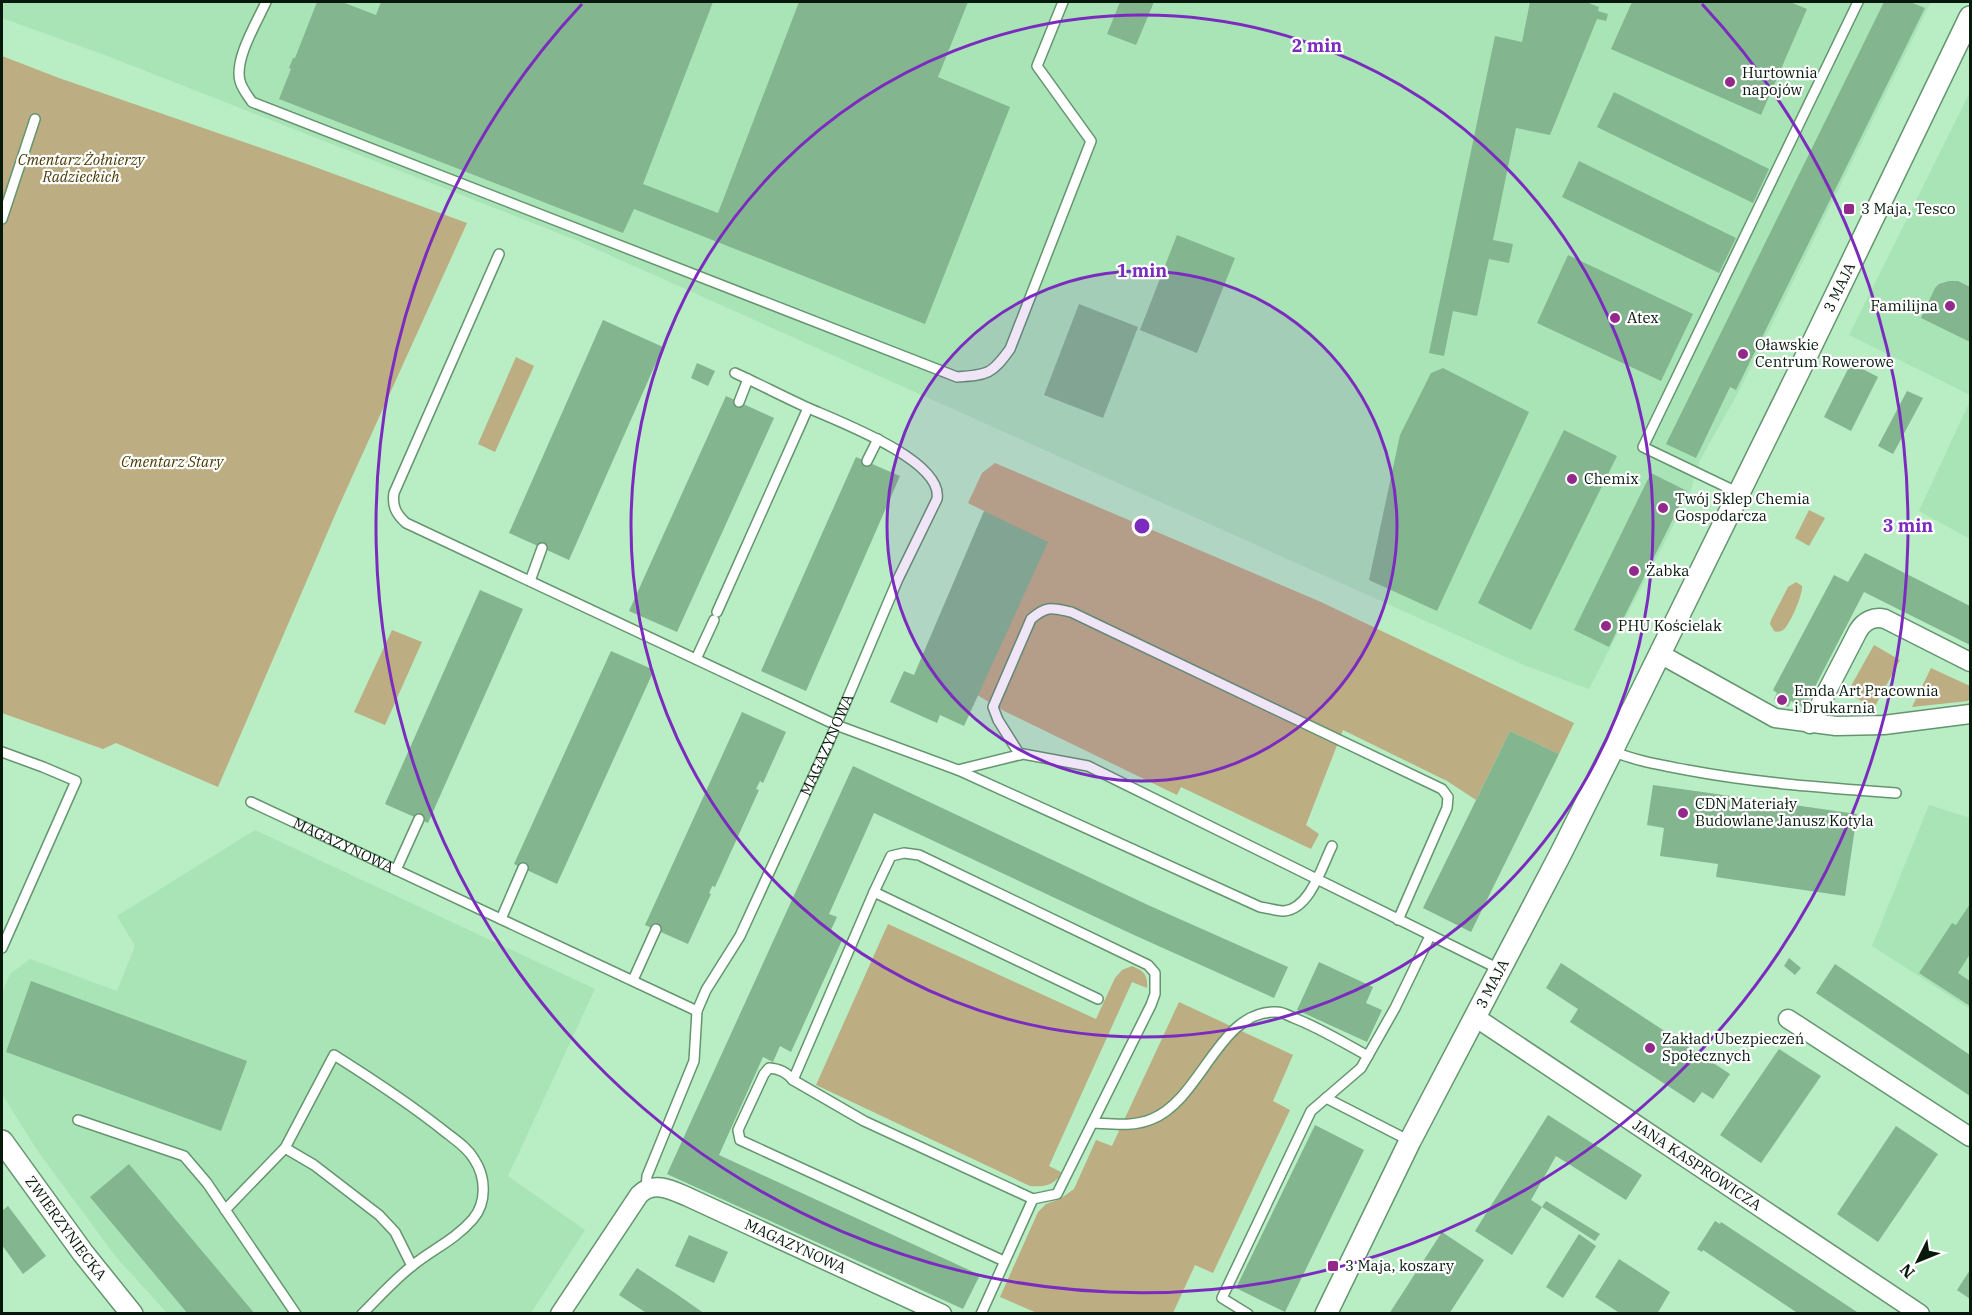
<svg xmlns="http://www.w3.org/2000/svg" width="1972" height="1315" viewBox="0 0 1972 1315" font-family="'IBM Plex Serif',serif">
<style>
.built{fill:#a9e4b6}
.green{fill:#bcad82}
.building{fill:#83b58e}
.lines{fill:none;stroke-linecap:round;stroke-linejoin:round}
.service-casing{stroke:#64956f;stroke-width:12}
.minor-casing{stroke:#64956f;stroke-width:21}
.tertiary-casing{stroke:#64956f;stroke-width:24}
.service{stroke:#fff;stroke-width:9}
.minor{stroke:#fff;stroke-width:18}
.tertiary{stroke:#fff;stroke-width:21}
.ring{fill:none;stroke:#7b2cbf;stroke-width:3}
.poi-dot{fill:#94298c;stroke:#fff;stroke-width:2}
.labels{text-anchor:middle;stroke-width:4.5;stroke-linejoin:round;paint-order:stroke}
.poi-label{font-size:15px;fill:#06190b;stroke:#fff;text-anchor:start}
.park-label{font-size:15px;font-style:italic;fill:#4b3c06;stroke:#fff}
.street-label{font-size:15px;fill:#06190b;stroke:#fff}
.centre{fill:#7b2cbf;stroke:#fff;stroke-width:3}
.ring-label{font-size:18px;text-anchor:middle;font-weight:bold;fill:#7b2cbf;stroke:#fff;stroke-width:4.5;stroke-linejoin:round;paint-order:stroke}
</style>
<rect width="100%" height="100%" fill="#b9edc4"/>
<g class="built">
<polygon points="2,2 1931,2 1739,391 1700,460 1690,493 1589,689 1526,666 576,240 110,57 2,18"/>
<polygon points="1970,92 1970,395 1849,335"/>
<polygon points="1970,401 1970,539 1919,511"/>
<polygon points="1929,805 1970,818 1970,1009 1872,946"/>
<polygon points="255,830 595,989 508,1176 585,1230 531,1313 167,1313 116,1257 37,1150 2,1094 2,993 10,974 30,959 117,991 135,946 117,916"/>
</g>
<g class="green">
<polygon points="2,56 59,78 307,164 467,223 338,508 218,787 116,743 103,749 2,713"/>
<polygon points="516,357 534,366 495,452 478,444"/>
<polygon points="995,463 1321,602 1574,723 1559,754 1510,731 1476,800 1447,781 1343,730 1306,825 1319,834 1311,849 1181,787 1177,795 1006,712 977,695 984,511 968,503 982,473"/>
<polygon points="1809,510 1825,518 1809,546 1795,538"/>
<path d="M 1796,582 L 1802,586 C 1803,594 1790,625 1783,630 C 1780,632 1777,632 1774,631 L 1770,624 L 1771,620 L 1788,587 Z"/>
<polygon points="392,630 422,642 385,725 354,712"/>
<polygon points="1874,645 1900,660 1874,708 1847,693"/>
<polygon points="1931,668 1970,686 1970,698 1968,701 1912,707"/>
<path d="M 888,924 L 1096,1019 L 1115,978 L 1122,970 L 1132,966 C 1144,971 1148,975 1147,988 L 1132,982 L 1049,1166 L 1061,1172 C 1056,1186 1043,1187 1030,1186 L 816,1085 Z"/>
<polygon points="1179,1002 1293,1055 1273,1101 1290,1110 1213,1273 1195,1265 1173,1313 1037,1313 1000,1297 1038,1212 1046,1204 1060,1199 1074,1189 1096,1140 1112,1146"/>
</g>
<g class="building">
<polygon points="317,2 342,2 376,15 381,2 713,2 643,184 718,213 799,2 968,2 938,77 1010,107 925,324 634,209 623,233 279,99 291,69 289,68 293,58 295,58"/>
<polygon points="1120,2 1154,2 1136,45 1107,34"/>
<polygon points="1530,2 1586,2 1599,7 1598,11 1608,14 1606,21 1597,19 1550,135 1516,128 1493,240 1513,244 1509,263 1489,259 1477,316 1453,311 1444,356 1429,353 1495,36 1522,42"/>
<polygon points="1632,2 1790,2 1807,9 1761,115 1611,49"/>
<polygon points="1884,2 1910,2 1925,8 1736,390 1730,387 1696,458 1666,444"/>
<polygon points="1614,92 1769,169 1753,203 1597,127"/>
<polygon points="1579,161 1736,238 1719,273 1562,197"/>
<polygon points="1177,235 1235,258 1197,353 1140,330"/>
<polygon points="1568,255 1693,314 1661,381 1537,323"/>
<polygon points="1949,281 1958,281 1970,287 1970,342 1921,318 1935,288 1939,284"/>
<polygon points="1079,304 1138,327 1103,418 1044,395"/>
<polygon points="603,320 663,347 569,560 509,533"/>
<polygon points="697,363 715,371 708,386 691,378"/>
<polygon points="1851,363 1878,377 1851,431 1824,417"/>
<polygon points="1443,368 1529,412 1437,611 1369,580 1400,435 1431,373"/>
<polygon points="1907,391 1923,398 1893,454 1878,446"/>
<polygon points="726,396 774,418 677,632 629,611"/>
<polygon points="1564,430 1617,456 1531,630 1478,603"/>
<polygon points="856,457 900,476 806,691 761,671"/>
<polygon points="1651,473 1687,491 1609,647 1574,630"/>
<polygon points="984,511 1048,542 964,726 940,715 937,723 890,702 904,671 914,675"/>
<polygon points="1865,553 1970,606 1970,645 1864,592 1804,708 1791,701 1788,707 1774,699 1777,693 1773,690 1834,575 1848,582"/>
<polygon points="480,590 523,609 428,823 385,804"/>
<polygon points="611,651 654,670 557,884 514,864"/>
<polygon points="742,712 786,732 763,783 760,781 756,789 759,790 715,887 712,886 711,889 709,893 711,894 688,944 645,925"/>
<polygon points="1510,731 1559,754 1471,932 1423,908"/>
<polygon points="853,766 1148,905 1288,967 1274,998 1134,935 874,813 829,914 837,917 830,932 843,938 791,1052 780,1046 773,1062 763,1057 719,1155 980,1275 963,1309 667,1174"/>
<polygon points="1653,785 1857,814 1845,896 1716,877 1718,864 1660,856 1664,828 1647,825"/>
<polygon points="1970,904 1970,954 1958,973 1970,981 1970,1006 1919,973 1952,923 1956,925"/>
<polygon points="1789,958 1801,968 1795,975 1784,966"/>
<polygon points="1319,962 1373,987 1366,1003 1382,1010 1367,1042 1297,1010"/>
<polygon points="1561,963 1730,1074 1713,1099 1702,1092 1694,1103 1570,1022 1578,1009 1546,988"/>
<polygon points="1835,964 1970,1055 1970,1096 1816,993"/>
<polygon points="31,981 247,1061 221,1131 6,1052"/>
<polygon points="1779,1049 1821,1076 1761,1163 1720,1135"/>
<polygon points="1548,1115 1642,1175 1626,1200 1556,1156 1531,1200 1542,1207 1546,1201 1600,1234 1595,1241 1542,1207 1512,1255 1475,1231"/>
<polygon points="1315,1125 1364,1150 1285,1312 1236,1288"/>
<polygon points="1896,1126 1938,1154 1878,1242 1837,1214"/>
<polygon points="129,1164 255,1314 188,1314 90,1197"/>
<polygon points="8,1206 46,1256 23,1274 2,1245 2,1211"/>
<polygon points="1715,1221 1720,1224 1721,1222 1860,1314 1799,1314 1703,1250 1702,1252 1697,1249"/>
<polygon points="1442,1232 1484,1260 1449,1314 1389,1314"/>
<polygon points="1579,1234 1596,1246 1563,1298 1546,1287"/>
<polygon points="689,1235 728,1252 714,1283 675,1266"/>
<polygon points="1619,1259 1670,1292 1657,1314 1621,1314 1595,1297"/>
<polygon points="637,1268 675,1293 705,1314 648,1314 619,1295"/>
<polygon points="1970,1270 1970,1299 1957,1290"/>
</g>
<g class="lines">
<defs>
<g id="service">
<path d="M 266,2 C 257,22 234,59 240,81 C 242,89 248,96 252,102 L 957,377 C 988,375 992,374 1010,349 L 1091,141 L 1037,66 L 1063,2"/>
<polyline points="2,219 35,119"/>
<path d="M 499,254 L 394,493 C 392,506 396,514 406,523 L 836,725 L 958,770 L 1023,754 L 1088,766 L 1499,969"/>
<polyline points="739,402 748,379"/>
<polyline points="867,461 878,439"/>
<polyline points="1739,493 1643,447 1858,2"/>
<polyline points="530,581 542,548"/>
<polyline points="717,612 808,408"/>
<polyline points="696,659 714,620"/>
<path d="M 1612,751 C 1636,761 1661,765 1687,770 C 1756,783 1826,788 1896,793"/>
<polyline points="2,752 43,767 76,781 2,948"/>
<path d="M 1020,755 L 998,720 L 993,707 L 1031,619 C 1047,605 1052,608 1071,612 L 1442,789 L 1448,797 L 1447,808 L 1398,920"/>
<path d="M 958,770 L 1260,907 C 1268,908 1277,911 1284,911 C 1310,909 1322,866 1332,846"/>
<path id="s1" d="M 251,802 L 697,1011"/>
<polyline points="396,870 419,819"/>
<path d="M 874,892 L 891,856 L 904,853 L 919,855 L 1148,965 L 1155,973 L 1155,994 L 1151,1005 L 1057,1194 L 1033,1199 L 864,1121 L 793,1080 C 786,1072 780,1069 769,1068 L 764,1074 L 738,1130 L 740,1140 L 1004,1261"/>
<polyline points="501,919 523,868"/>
<polyline points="633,980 656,929"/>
<polyline points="793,1080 874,892 1098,999"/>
<polyline points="1326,1098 1410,1141"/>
<polyline points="78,1120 184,1156 207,1183 296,1314"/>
<path d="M 1093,1123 C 1113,1124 1133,1127 1152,1119 C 1202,1099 1219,1009 1277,1012 C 1283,1012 1289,1016 1294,1018 C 1320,1028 1344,1043 1368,1056"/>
<polyline points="285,1148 314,1165 379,1215 395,1232 412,1266"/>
<path id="s2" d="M 646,1189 L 647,1176 L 694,1061 L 697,1011 L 706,990 L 740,936 L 829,742 L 898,579 L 937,499 C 944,460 835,420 806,407 C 782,396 759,384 735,373"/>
<path d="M 225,1210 L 285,1148 L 334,1055 C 372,1079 409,1103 444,1131 C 454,1139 467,1147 474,1159 C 486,1177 487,1202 473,1219 C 455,1240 433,1249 412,1266 C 394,1280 378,1298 362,1314"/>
<polyline points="981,1314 1033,1199"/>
<polyline points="1248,1314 1222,1298 1311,1111 1361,1068 1395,1008 1430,936"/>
</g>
<g id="minor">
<polyline points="1660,654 1775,718 1836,726 1884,725 1970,714"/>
<path d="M 1810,724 L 1858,631 C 1864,621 1874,616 1885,619 L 1970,662"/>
<path id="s3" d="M 1475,1017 L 1920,1314"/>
<polyline points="1788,1019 1970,1137"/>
<path id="s4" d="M 560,1314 L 639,1195 C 653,1180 672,1190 688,1197 L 942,1314"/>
</g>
<g id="tertiary">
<path id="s5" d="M 2,1141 L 83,1253 L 132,1314"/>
<path id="s6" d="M 1326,1314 L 1410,1141 L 1561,853 L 1612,751 L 1802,365 L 1970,17"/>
</g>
</defs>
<use href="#service" class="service-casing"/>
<use href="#minor" class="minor-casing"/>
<use href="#tertiary" class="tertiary-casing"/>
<use href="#service" class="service"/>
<use href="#minor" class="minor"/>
<use href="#tertiary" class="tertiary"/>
</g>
<circle cx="1142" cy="526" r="255" fill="#7b2cbf" fill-opacity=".12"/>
<g class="ring">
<circle cx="1142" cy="526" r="255"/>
<circle cx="1142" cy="526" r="511"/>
<path d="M1702 4A766 766 0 1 1 582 4"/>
</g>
<g class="poi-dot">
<circle cx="1730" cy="82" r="6"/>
<rect x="1843" y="203" width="12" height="12" rx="3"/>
<circle cx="1950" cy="306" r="6"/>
<circle cx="1615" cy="318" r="6"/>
<circle cx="1743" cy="354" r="6"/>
<circle cx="1572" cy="479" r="6"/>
<circle cx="1663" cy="508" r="6"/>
<circle cx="1634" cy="571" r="6"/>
<circle cx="1606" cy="626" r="6"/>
<circle cx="1782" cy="700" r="6"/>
<circle cx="1683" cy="813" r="6"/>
<circle cx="1650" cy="1048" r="6"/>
<rect x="1327" y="1260" width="12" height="12" rx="3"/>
</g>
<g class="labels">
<g class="poi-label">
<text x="1742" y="78">Hurtownia<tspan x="1742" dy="17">napojów</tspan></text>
<text x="1861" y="214">3 Maja, Tesco</text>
<text x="1938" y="311" text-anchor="end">Familijna</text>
<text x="1627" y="323">Atex</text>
<text x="1755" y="350">Oławskie<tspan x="1755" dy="17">Centrum Rowerowe</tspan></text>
<text x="1584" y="484">Chemix</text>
<text x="1675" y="504">Twój Sklep Chemia<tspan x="1675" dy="17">Gospodarcza</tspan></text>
<text x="1646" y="576">Żabka</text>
<text x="1618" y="631">PHU Kościelak</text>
<text x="1794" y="696">Emda Art Pracownia<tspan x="1794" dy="17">i Drukarnia</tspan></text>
<text x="1695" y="809">CDN Materiały<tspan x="1695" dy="17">Budowlane Janusz Kotyla</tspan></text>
<text x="1662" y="1044">Zakład Ubezpieczeń<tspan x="1662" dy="17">Społecznych</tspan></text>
<text x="1345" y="1271">3 Maja, koszary</text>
</g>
<g class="park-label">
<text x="81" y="165">Cmentarz Żołnierzy<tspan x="81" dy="17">Radzieckich</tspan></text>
<text x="172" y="467">Cmentarz Stary</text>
</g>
<g class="street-label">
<text dy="5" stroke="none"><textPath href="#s6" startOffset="1148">3 MAJA</textPath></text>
<text dy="5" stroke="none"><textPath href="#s2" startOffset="484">MAGAZYNOWA</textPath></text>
<text dy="5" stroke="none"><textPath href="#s1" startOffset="102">MAGAZYNOWA</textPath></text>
<text dy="5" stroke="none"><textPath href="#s6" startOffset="370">3 MAJA</textPath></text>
<text dy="5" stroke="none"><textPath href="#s3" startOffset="267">JANA KASPROWICZA</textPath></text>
<text dy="5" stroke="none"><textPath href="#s5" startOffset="108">ZWIERZYNIECKA</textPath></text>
<text dy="5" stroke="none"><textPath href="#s4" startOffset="314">MAGAZYNOWA</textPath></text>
</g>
</g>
<circle cx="1142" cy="526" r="9" class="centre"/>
<g class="ring-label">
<text x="1317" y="52">2 min</text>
<text x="1142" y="277">1 min</text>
<text x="1908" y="532">3 min</text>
</g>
<rect width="1972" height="1315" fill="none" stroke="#06190b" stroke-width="6"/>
<g transform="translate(1918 1261) rotate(227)" stroke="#ffffff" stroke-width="4.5" paint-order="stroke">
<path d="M0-4.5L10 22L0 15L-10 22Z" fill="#06190b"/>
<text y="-9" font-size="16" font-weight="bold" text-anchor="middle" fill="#06190b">N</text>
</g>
</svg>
